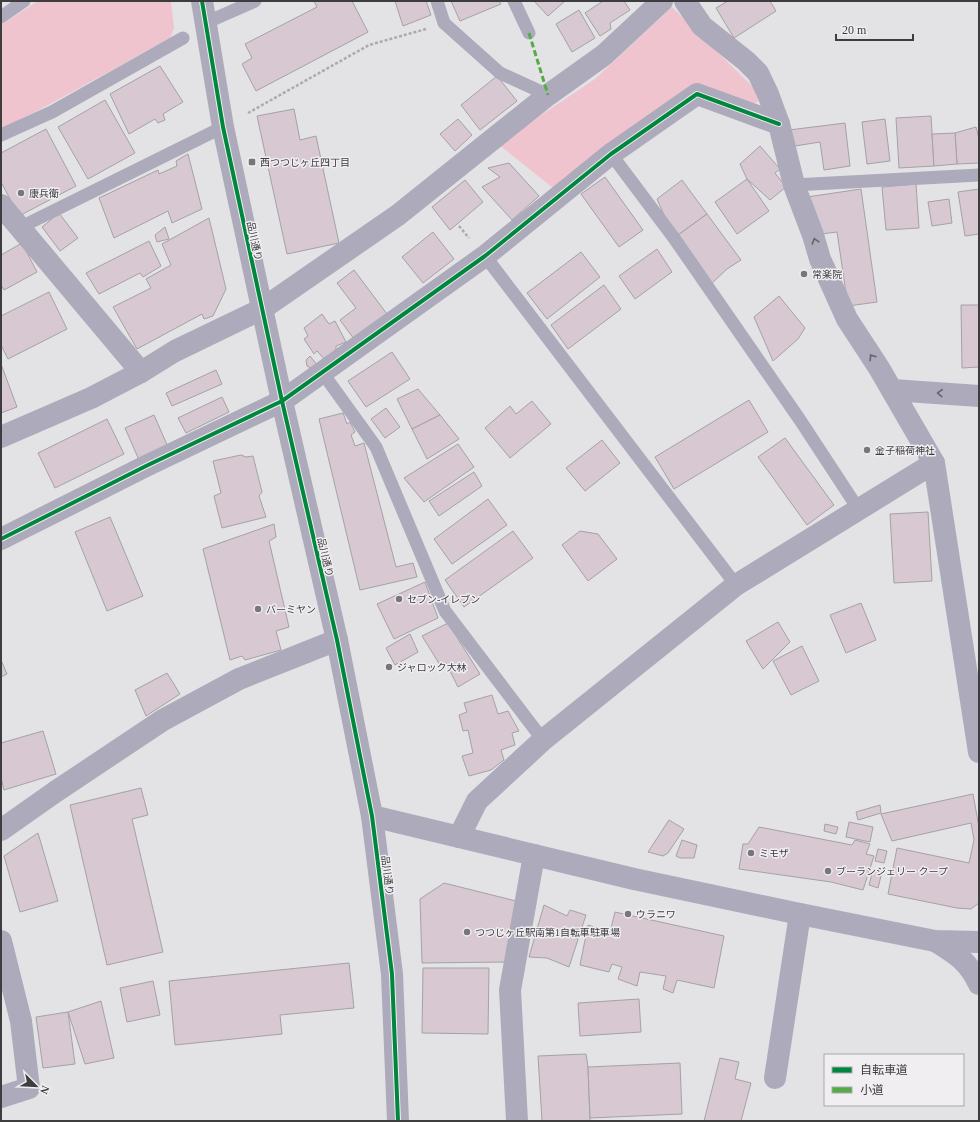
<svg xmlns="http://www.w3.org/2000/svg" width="980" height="1122" viewBox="0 0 980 1122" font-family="'Times New Roman','Noto Sans JP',serif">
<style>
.green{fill:#f0c4cf}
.building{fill:#d7c8d2;stroke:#a4a2a4}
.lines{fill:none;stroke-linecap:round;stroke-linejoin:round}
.path{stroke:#abaab4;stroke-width:2.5;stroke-dasharray:3 2;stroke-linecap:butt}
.service{stroke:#adabbb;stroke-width:13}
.minor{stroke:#adabbb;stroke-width:22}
.tertiary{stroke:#adabbb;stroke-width:22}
.quiet{stroke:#55ac46;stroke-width:3;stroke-dasharray:6 3;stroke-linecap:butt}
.cycleway-casing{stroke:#f1eef2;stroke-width:6}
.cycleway{stroke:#00873e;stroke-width:4}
.oneway{stroke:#64636a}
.poi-dot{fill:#777678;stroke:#f1eef2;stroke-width:1.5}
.labels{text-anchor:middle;stroke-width:3;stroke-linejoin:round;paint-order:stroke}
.poi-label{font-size:10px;fill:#3d3c3e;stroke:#f1eef2;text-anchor:start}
.street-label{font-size:10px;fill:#3d3c3e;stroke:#f1eef2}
</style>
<rect width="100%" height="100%" fill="#e3e2e4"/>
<g class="green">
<polygon points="38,1 171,1 174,28 170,38 41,109 1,129 1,25"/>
<polygon points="672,7 763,97 751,107 694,85 553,188 498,144 595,79"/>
</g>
<g class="building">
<polygon points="314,1 352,1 368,32 256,91 242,64 252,58 245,44 317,7"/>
<polygon points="395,1 426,1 431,15 403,26"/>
<polygon points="451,1 499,1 501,4 460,21"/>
<polygon points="534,1 565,1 548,16"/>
<polygon points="603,1 624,1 630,10 610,23 611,29 600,36 585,13"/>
<polygon points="728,1 770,1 776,11 734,38 716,8"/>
<polygon points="579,10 595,38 572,52 556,24"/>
<polygon points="160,66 183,102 163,114 165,120 158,123 155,119 129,134 110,94"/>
<polygon points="497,76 517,101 480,130 461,105"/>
<polygon points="105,100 135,153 88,179 58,127"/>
<polygon points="294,109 300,140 316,136 339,243 287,254 257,116"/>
<polygon points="931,116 934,166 899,168 896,118"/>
<polygon points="458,119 472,135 455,151 440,134"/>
<polygon points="885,119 890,161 867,164 862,122"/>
<polygon points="845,123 850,166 824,170 820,142 795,146 789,130"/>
<polygon points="976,127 979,139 979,163 957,164 955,133"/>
<polygon points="46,129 76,186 19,216 1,182 1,153"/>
<polygon points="955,133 957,164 934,166 932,134"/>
<polygon points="760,146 780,169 775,173 786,187 770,200 747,179 740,164"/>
<polygon points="188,154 202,209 172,223 168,211 114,238 99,198 158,170 159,174 177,166 176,161"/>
<polygon points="509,163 539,196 512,220 482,187 500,177 488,168"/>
<polygon points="605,177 643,230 619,247 581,194"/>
<polygon points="747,179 769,211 737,234 715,202"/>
<polygon points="465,180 483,202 450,230 432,207"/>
<polygon points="682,180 707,214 674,238 657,199"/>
<polygon points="916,184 919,228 886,230 882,187"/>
<polygon points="861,189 877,302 848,306 837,232 813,235 807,197"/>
<polygon points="979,189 979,234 965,236 958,192"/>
<polygon points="949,199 952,223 932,226 928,202"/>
<polygon points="59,213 78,238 60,251 42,227"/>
<polygon points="707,214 741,260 727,269 711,284 674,238"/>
<polygon points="209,218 226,289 213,316 204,319 202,314 137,349 113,307 151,288 146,279 171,265 162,244"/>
<polygon points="165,227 169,239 157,242 155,235"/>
<polygon points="433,232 454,259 423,283 402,257"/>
<polygon points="149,241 161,266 143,277 140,273 99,294 86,273"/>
<polygon points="22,243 37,272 4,290 1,285 1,255"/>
<polygon points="657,249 672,272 635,299 619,276"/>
<polygon points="581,252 600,277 547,319 527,293"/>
<polygon points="354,270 387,314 354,339 340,320 356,308 337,283"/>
<polygon points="604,285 621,309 568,349 551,325"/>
<polygon points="49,292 67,329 8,359 1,345 1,316"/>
<polygon points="779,296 805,328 798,339 773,361 754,317"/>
<polygon points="961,305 979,305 979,367 962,368"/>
<polygon points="322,314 329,324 335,321 346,342 336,346 336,352 325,360 317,351 314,354 304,339 308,336 304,328"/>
<polygon points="392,352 410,379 366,407 348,381"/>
<polygon points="310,356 318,366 311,368 307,366 306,360"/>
<polygon points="1,364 17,407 1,413"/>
<polygon points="216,370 222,384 172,406 166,393"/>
<polygon points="418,389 440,415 412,429 397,399"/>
<polygon points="222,397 229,412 186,433 178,418"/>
<polygon points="749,400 768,432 674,489 655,457"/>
<polygon points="532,401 551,424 510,458 485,428 510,406 516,414"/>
<polygon points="386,408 400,427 385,438 371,419"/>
<polygon points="343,413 347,424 350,422 355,432 351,435 355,446 364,443 396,567 413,563 417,577 360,590 319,419"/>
<polygon points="154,415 168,447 139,460 125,428"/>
<polygon points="440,415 459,439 427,459 412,429"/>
<polygon points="107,419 124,454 55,488 38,453"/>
<polygon points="785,438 834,505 807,525 758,457"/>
<polygon points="602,440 620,463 585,491 566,468"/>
<polygon points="458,444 474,467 424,502 404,478"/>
<polygon points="241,455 246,457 253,456 262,492 259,496 266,517 222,528 214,496 221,493 213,461"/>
<polygon points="474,472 482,486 439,516 429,501"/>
<polygon points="488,499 507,525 452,564 434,539"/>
<polygon points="928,512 932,581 894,583 890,514"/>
<polygon points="110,517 143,596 107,611 75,532"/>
<polygon points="274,524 276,537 269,541 289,627 276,631 281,650 245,660 242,656 230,660 203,549"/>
<polygon points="513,531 533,558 464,607 445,580"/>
<polygon points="580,531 598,534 617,559 588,581 562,545"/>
<polygon points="425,582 438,618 394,639 377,604"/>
<polygon points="861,603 876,640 846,653 830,615"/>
<polygon points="778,622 790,642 763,669 746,641"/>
<polygon points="448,623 480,674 458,687 446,663 440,665 422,636"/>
<polygon points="410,634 418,652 395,665 386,648"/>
<polygon points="802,646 819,681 791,695 773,661"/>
<polygon points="1,660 7,674 1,677"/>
<polygon points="167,673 180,694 146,716 135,690"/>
<polygon points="492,695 498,714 508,711 519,731 512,733 515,745 501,750 504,760 491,770 469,776 462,756 473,753 468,730 463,731 459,715 467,712 464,703"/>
<polygon points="43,731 56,774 4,790 1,778 1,743"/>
<polygon points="141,788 148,815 132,819 163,952 107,965 70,805"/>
<polygon points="973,794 979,827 979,903 971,909 957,908 888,894 897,848 969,863 974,840 971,823 892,841 881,814"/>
<polygon points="880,805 881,813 858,820 856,812"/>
<polygon points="669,820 684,829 668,853 663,856 648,852"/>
<polygon points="849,822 873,827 870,842 846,837"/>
<polygon points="825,824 838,827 836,834 824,831"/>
<polygon points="759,827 852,845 855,840 870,844 866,854 874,856 863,890 831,882 739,869 743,844 748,844"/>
<polygon points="38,833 58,901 20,912 4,856"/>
<polygon points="682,840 697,845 694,858 680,858 676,856"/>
<polygon points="878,849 887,851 884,863 875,861"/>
<polygon points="873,870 882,872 878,888 869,885"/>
<polygon points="444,883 516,901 507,962 422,963 420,899"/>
<polygon points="544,905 567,916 570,910 586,915 569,967 547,958 529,957"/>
<polygon points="615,912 724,936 714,988 677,980 673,993 663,989 666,976 640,972 637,986 618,979 622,967 612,964 609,972 580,965 588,925 610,932"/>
<polygon points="349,963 354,1008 280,1015 282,1034 175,1045 169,981"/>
<polygon points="423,968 489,968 488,1034 422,1033"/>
<polygon points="153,981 160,1015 127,1022 120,988"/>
<polygon points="639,999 641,1032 580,1036 578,1003"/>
<polygon points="101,1001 114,1058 85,1064 68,1012"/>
<polygon points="68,1012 75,1064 43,1068 36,1017"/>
<polygon points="586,1054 588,1067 590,1121 542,1121 538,1056"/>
<polygon points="720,1058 739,1062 735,1079 751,1083 741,1121 704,1121"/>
<polygon points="680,1063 682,1114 590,1118 588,1067"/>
</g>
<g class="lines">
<g class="path">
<polyline points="248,113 369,45 426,29"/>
<polyline points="459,226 469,238"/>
</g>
<g class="service">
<polyline points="437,1 444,23 500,73 548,95"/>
<polyline points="514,1 529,33"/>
<polyline points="1,17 24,1"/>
<polyline points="205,23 255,1"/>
<polyline points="1,135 52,112 183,38"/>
<polyline points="611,154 674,238 800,420 859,510"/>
<polyline points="794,185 979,175"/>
<polyline points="19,228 223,127"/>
<polyline points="485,256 736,585"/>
<polyline points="322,372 376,447 445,611 543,740"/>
</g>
<g class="minor">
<polyline points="685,1 702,26 746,61 758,73 768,94 779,124 794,185 813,235 820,259 847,319 879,368 934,463 979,752"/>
<polyline points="1,205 141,372"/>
<polyline points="892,390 979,396"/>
<polyline points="1,437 91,398 141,372 175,351 262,309 398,215 548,95 604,55 662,1"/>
<polyline points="1,539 146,466 282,401 485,256 611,154 697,94 779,124"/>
<polyline points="1,830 55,792 163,720 239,679 337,640"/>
<polyline points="459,837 477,801 543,740 736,585 934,463"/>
<polyline points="1,941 21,1021 29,1088 1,1097"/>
<polyline points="775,1078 800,914"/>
<polyline points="517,1121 510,990 534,855"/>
</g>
<g class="tertiary">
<polyline points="202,1 223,127 282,401 337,640 372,816 392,974 398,1121"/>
<polyline points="372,816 634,879 800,914 935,941 979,942"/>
<path d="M 935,941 C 956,954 968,961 979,984"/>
</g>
<polyline class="quiet" points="529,33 548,95"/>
<defs>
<g id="cycleway">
<polyline points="202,1 223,127 282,401 337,640 372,816 392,974 398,1121"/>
<polyline points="1,539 146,466 282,401 485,256 611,154 697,94 779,124"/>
</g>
</defs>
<use href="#cycleway" class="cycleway-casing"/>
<use href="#cycleway" class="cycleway"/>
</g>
<defs><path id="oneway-chevron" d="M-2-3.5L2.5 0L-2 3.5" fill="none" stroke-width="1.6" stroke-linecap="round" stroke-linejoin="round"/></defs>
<g class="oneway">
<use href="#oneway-chevron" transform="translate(815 241) rotate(-107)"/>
<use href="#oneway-chevron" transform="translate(872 357) rotate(-123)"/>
<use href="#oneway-chevron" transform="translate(940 393) rotate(-176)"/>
</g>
<g class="poi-dot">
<rect x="248" y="158" width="8" height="8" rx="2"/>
<circle cx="21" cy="193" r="4"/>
<circle cx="804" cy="274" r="4"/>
<circle cx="867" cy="450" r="4"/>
<circle cx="399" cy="599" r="4"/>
<circle cx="258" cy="609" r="4"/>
<circle cx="389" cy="667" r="4"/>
<circle cx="751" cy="853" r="4"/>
<circle cx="828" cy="871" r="4"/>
<circle cx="628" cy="914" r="4"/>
<circle cx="467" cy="932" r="4"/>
</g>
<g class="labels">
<g class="poi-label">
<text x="260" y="166">西つつじヶ丘四丁目</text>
<text x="29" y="197">康兵衛</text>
<text x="812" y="278">常楽院</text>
<text x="875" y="454">金子稲荷神社</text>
<text x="407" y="603">セブン-イレブン</text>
<text x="266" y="613">バーミヤン</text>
<text x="397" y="671">ジャロック大林</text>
<text x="759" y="857">ミモザ</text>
<text x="836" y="875">ブーランジェリー クープ</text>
<text x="636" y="918">ウラニワ</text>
<text x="475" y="936">つつじヶ丘駅南第1自転車駐車場</text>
</g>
<g class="street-label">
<text transform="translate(255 241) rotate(78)" y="4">品川通り</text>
<text transform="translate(326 557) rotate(77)" y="4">品川通り</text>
<text transform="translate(388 875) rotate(83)" y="4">品川通り</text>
</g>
</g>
<rect width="980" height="1122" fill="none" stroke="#3d3c3e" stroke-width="4"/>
<rect x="824" y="1054" width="140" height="52" fill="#f1eef2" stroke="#a9a7aa"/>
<rect x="832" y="1067" width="20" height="6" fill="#00873e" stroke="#a9a7aa"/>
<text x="860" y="1074" font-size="12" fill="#3d3c3e">自転車道</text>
<rect x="832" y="1087" width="20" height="6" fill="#55ac46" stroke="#a9a7aa"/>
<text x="860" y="1094" font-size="12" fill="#3d3c3e">小道</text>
<g transform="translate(36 1086) rotate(114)" stroke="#f1eef2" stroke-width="3" paint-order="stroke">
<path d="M0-3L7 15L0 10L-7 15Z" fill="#3d3c3e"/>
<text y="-6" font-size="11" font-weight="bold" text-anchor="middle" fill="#3d3c3e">N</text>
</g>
<path d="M836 34v6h77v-6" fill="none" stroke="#3d3c3e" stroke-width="2"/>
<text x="842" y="34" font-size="12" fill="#3d3c3e" stroke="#f1eef2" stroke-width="3" paint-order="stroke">20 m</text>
</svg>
